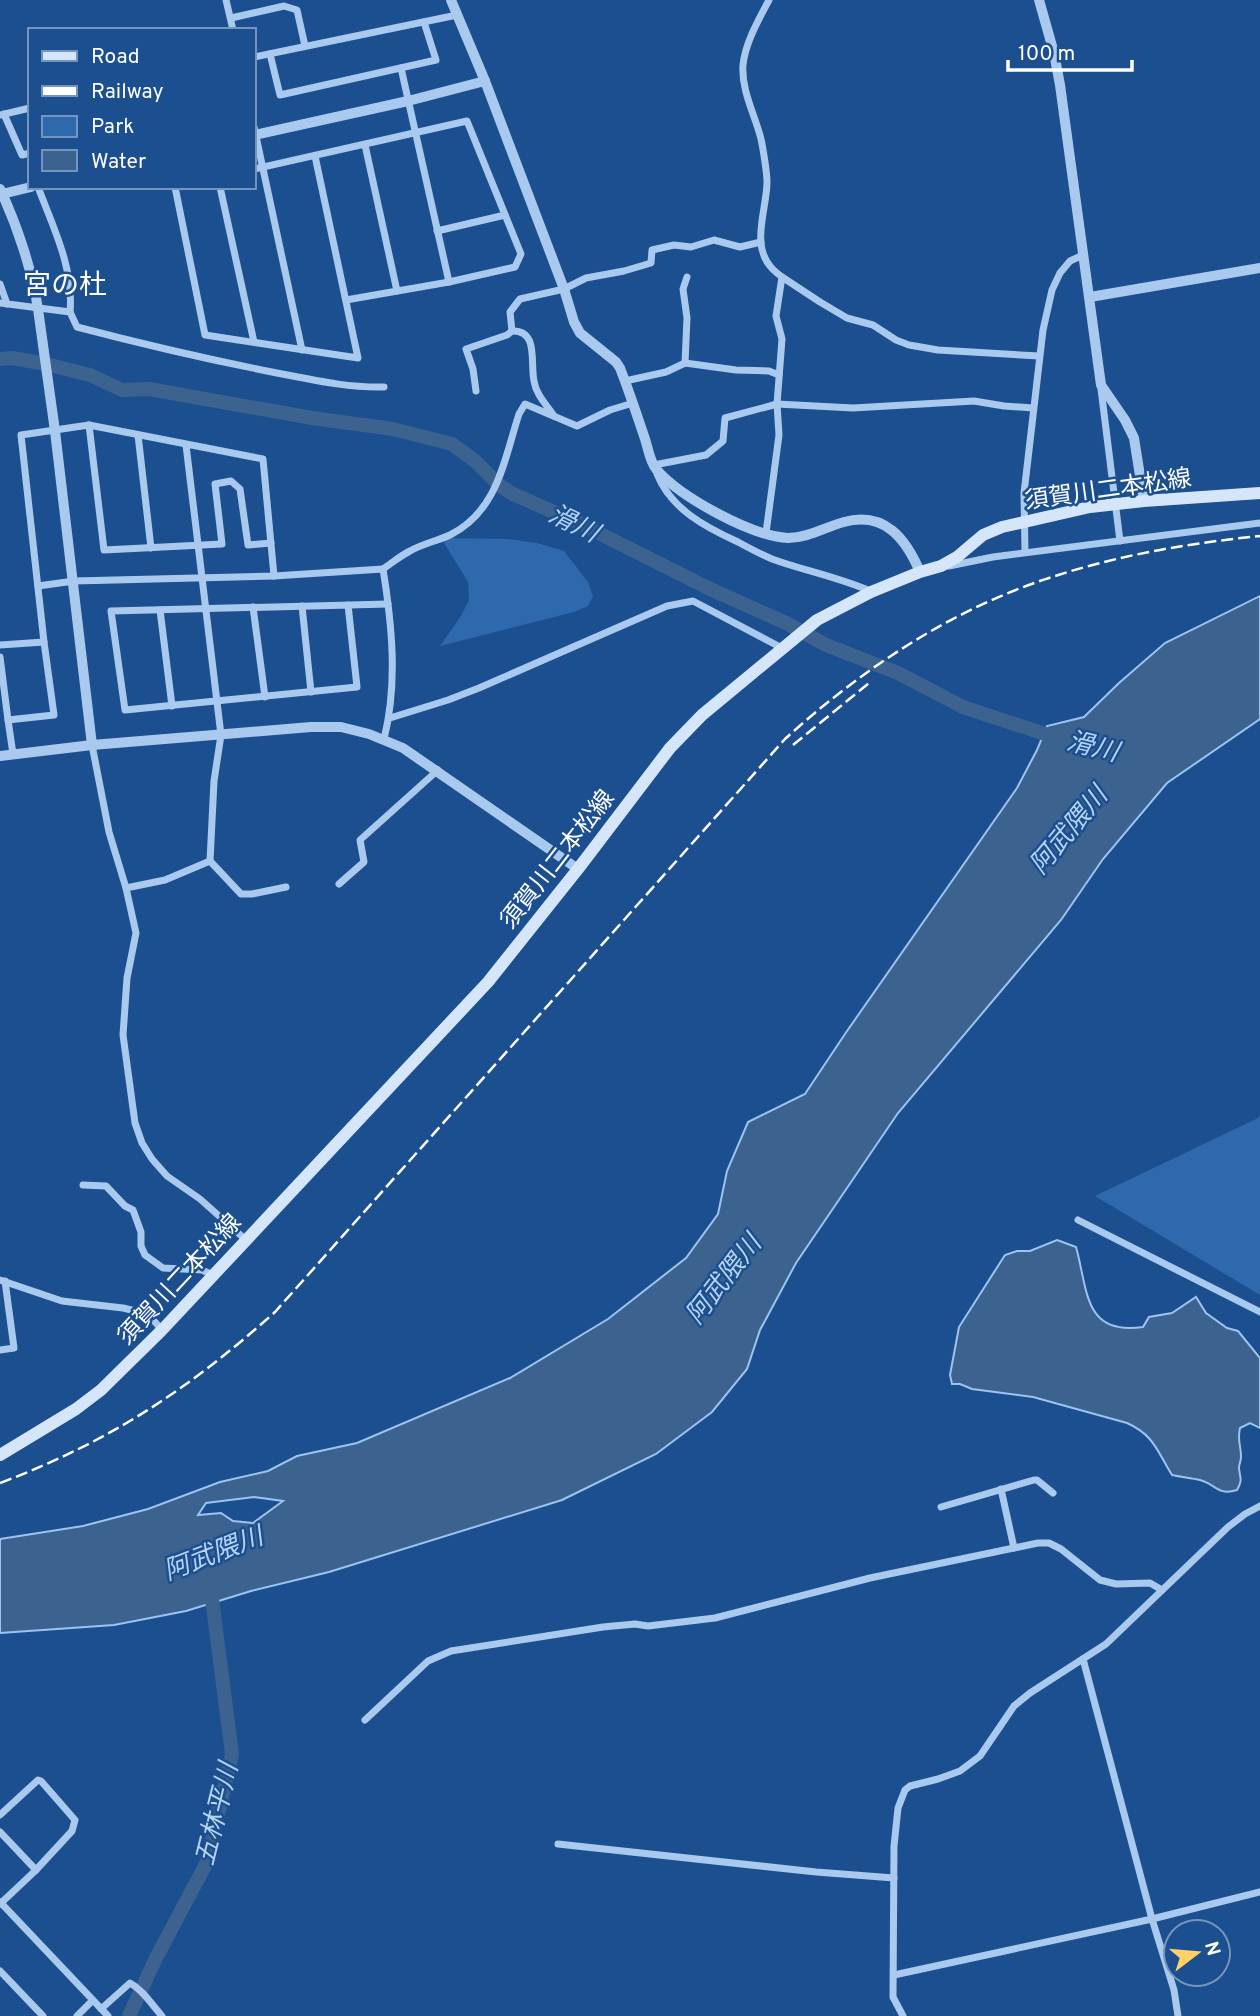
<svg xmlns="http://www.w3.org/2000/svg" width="1260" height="2016" viewBox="0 0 1260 2016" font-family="Overpass,'Noto Sans JP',sans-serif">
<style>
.green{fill:#2e69ad}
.water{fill:#3c6290;stroke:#9cc4f0;stroke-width:2;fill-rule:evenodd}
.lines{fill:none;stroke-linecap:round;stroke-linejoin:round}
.river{stroke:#3c6290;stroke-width:14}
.minor{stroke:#a9c9ee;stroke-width:7}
.tertiary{stroke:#a9c9ee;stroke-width:10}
.secondary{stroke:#d6e6fa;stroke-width:12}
.rail{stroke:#fff;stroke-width:2.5;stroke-dasharray:12 5;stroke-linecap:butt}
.labels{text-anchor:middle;stroke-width:5;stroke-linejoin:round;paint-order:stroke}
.street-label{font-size:24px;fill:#fff;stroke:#1b4f8f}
.water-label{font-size:26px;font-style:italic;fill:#b5d3f5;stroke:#1b4f8f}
.quarter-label{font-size:28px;fill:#fff;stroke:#1b4f8f}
</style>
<rect width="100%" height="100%" fill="#1b4f8f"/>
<g class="green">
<polygon points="441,538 508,539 537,543 564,551 588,582 593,597 588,606 574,612 440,646 461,616 469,600 468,582"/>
<polygon points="1260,1115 1260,1295 1095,1196 1258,1118"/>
</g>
<g class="water">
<path d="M 1260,596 L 1260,719 L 1167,783 L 1103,859 L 1061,920 L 898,1113 L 796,1263 L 760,1330 L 747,1369 L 712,1412 L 656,1454 L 562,1500 L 329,1572 L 251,1591 L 186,1611 L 114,1625 L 0,1633 L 0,1539 L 83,1526 L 148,1509 L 220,1482 L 268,1471 L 297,1456 L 357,1443 L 510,1378 L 608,1319 L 686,1258 L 718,1214 L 727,1171 L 748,1122 L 805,1094 L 847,1031 L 1017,788 L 1037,750 L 1047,726 L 1084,717 L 1119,683 L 1165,643 ZM 254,1497 L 283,1501 L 253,1523 L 233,1521 L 221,1513 L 198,1515 L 206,1503 Z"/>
<path d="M 1057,1240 L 1076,1247 C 1088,1289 1083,1336 1143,1327 L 1149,1317 L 1172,1313 L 1196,1297 L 1206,1313 L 1227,1328 L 1238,1331 L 1260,1358 L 1260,1428 L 1250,1423 L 1240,1428 C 1237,1442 1241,1444 1241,1457 C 1241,1461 1239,1464 1239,1468 C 1240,1479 1243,1479 1237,1490 C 1217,1496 1216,1484 1200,1480 C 1191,1478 1181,1477 1172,1475 C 1157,1451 1154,1435 1127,1423 L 1033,1397 L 972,1389 L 960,1384 L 952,1384 L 950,1375 L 959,1327 L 1005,1255 L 1017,1251 L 1030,1251 Z"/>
</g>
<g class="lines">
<g class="river">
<polyline points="0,359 12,358 46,364 90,375 122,390 149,389 312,418 393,429 452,444 475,461 499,485 513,494 581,524 708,588 786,623 826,645 898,673 963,707 1060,739"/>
<polyline points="129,2016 156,1958 207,1862 232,1754 212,1599 212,1585"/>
</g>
<g class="minor">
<polyline points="226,0 233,30"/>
<polyline points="231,18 284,6 297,10 305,46"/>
<polyline points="270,54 280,95 436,60 424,22"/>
<polyline points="254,57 457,15"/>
<polyline points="401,68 449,282"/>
<polyline points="4,114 22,155 30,153"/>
<polyline points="0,115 30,108"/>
<polyline points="254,127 302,350"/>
<polyline points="365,145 397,291"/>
<polyline points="254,169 467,121 521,254 515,267 449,282 346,300"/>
<path d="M 38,187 C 53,227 74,268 70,312"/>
<polyline points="175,187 205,335 358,358 315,156"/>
<polyline points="220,187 254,342"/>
<polyline points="437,231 505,215"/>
<polyline points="782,277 820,302 847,318 873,325 896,340 909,345 938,350 1039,356"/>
<polyline points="0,284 7,304"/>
<path d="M 0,303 L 70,312 L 77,327 C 142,344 206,359 272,372 C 309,379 346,388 384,387"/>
<path d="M 512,331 C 539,330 530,363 534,381 C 536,395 547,405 554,416"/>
<polyline points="685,363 687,318 683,289 687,277"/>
<polyline points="625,381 666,372 685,363 736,370 769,371 779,375"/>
<polyline points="1101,389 1120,541"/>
<polyline points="476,391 473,369 466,349 507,335 512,331 510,312 520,299 564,289 586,278 624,271 651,263 652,250 674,245 691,247 714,240 740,247 761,242"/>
<polyline points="89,425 104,550 222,544 215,484 231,481 240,489 248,545 271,543"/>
<polyline points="138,435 151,548"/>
<polyline points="186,445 221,735 214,781 210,861"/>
<polyline points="654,465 706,455 723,441 725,418 777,404 853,408 974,401 1004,406 1033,408"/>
<path d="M 657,474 C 671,509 705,527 738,542 C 749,548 760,554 772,559 C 805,571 838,577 870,591"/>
<path d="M 766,533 L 779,435 L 777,404 L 782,339 L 776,316 L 782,277 C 778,274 773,270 770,266 C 751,243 767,208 767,182 C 767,173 763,148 761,139 C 755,115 741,90 743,65 C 745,43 759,19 769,0"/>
<polyline points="1025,552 1024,493 1043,330 1052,290 1060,273 1070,261 1083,255"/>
<polyline points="949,566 993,557 1260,523"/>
<path d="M 383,569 C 392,563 400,556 410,551 C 422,544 437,541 450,535 C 498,511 504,460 519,414 L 525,404 L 577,426 L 610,410 L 633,403"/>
<path d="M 38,586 L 74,581 L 274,576 L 383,569 C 392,625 398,683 384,739"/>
<polyline points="348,605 357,687 125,710 111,611 388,604"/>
<polyline points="302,606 311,692"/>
<polyline points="253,607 265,697"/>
<polyline points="160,610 172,706"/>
<polyline points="0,645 44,642"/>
<polyline points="0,657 8,720 54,715 44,642 21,435 89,425 263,459 274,576"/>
<polyline points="390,718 448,700 479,688 667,606 693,601 782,648"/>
<polyline points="8,720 13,754"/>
<polyline points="92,745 109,832 126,888 136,933 127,978 123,1035 135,1123 142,1143 152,1159 167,1176 200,1199 246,1240"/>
<polyline points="339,884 364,862 360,840 438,770"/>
<polyline points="126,888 165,880 210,861 241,894 252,894 286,887"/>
<polyline points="83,1185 106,1186 125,1206 133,1210 141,1232 141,1246 145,1255 163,1268 202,1270 213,1275"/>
<polyline points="1078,1220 1260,1312"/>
<polyline points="0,1280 62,1301 123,1308 148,1314 162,1330"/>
<polyline points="0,1350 14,1348 5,1281"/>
<polyline points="1001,1489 1014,1548"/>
<polyline points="941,1507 1034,1480 1037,1480 1053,1493"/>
<polyline points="1083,1659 1152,1919 1174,1990 1178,2016"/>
<polyline points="365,1720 428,1661 451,1651 603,1627 635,1624 648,1626 715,1618 870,1578 1038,1543 1049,1543 1061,1549 1100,1580 1116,1584 1150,1583 1162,1590"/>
<polyline points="0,1815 38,1780 41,1781 75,1820 72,1831 35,1871 0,1904"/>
<polyline points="0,1832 36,1870"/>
<polyline points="558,1844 816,1872 894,1878"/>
<polyline points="0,1902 108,2016"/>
<polyline points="0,1971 43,2016"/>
<polyline points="894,1975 1152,1919 1260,1892"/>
<path d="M 101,2009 L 130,1983 C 143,1990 152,2005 162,2016"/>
<polyline points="77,2016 92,2001"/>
<polyline points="903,2016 893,1997 894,1846 898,1808 905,1790 910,1786 938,1779 960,1771 980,1756 1014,1706 1030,1693 1106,1644 1228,1527 1245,1514 1260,1506"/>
</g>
<g class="tertiary">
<path d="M 451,0 L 485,81 L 564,289 L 574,322 L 580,333 L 616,362 L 620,368 C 629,391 637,415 645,439 C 648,448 650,462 656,469 C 680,497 751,536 788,538 C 808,538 825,527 844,522 C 885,511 906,539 920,572"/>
<polyline points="1039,0 1054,53 1060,85 1101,385 1125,420 1134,438 1144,501"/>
<polyline points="254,135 408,101 485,81"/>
<path d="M 0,189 C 17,225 32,270 38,309 L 55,431 L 92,745"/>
<polyline points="2,194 31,187"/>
<polyline points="1090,297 1260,268"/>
<polyline points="0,756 92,745 311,727 341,727 369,734 403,748 578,869"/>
</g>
<polyline class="secondary" points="0,1455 76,1409 101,1390 162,1330 488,982 578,869 670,748 702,715 817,620 871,592 920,572 941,566 957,557 983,535 1002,527 1090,507 1144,501 1260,493"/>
<g class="rail">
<polyline points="793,745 869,683"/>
<path d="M 0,1483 C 109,1442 189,1389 275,1312 L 785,739 C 862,669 952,609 1052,577 C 1119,555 1190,543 1260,536"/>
</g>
</g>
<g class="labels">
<g class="street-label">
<text transform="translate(1108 489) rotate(-8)" y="8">須賀川二本松線</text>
<text transform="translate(557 859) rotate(-52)" y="8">須賀川二本松線</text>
<text transform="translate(179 1279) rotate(-47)" y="8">須賀川二本松線</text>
</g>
<g class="water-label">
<text transform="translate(574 523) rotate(26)" y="9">滑川</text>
<text transform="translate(1093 746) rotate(14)" y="9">滑川</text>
<text transform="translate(1068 830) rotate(-50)" y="9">阿武隈川</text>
<text transform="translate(723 1279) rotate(-52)" y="9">阿武隈川</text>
<text transform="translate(213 1553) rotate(-21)" y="9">阿武隈川</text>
<text transform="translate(216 1814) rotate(-76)" y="9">五林平川</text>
</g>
<g class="quarter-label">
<text x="65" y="294">宮の杜</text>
</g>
</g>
<rect x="28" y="28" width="228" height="161" fill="#1b4f8f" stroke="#7695bc" stroke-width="2"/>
<rect x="42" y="51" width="35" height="10" fill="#d6e6fa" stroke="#7695bc" stroke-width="2"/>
<text x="91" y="63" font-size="21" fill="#ffffff">Road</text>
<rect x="42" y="86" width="35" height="10" fill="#ffffff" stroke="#7695bc" stroke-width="2"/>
<text x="91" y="98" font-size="21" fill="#ffffff">Railway</text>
<rect x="42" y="116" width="35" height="21" fill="#2e69ad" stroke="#7695bc" stroke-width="2"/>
<text x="91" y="133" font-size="21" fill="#ffffff">Park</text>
<rect x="42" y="150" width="35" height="21" fill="#3c6290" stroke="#7695bc" stroke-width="2"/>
<text x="91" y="168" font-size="21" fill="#ffffff">Water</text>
<g transform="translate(1197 1953) rotate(74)"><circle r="33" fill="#1b4f8f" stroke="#7695bc" stroke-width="2"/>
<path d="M0-5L12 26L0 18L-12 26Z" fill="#ffd166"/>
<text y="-10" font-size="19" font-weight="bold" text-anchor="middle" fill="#ffffff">N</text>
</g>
<path d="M1008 60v10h124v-10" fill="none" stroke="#ffffff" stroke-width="3.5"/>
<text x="1018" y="60" font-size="21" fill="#ffffff" stroke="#1b4f8f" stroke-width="5" paint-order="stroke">100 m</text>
</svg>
